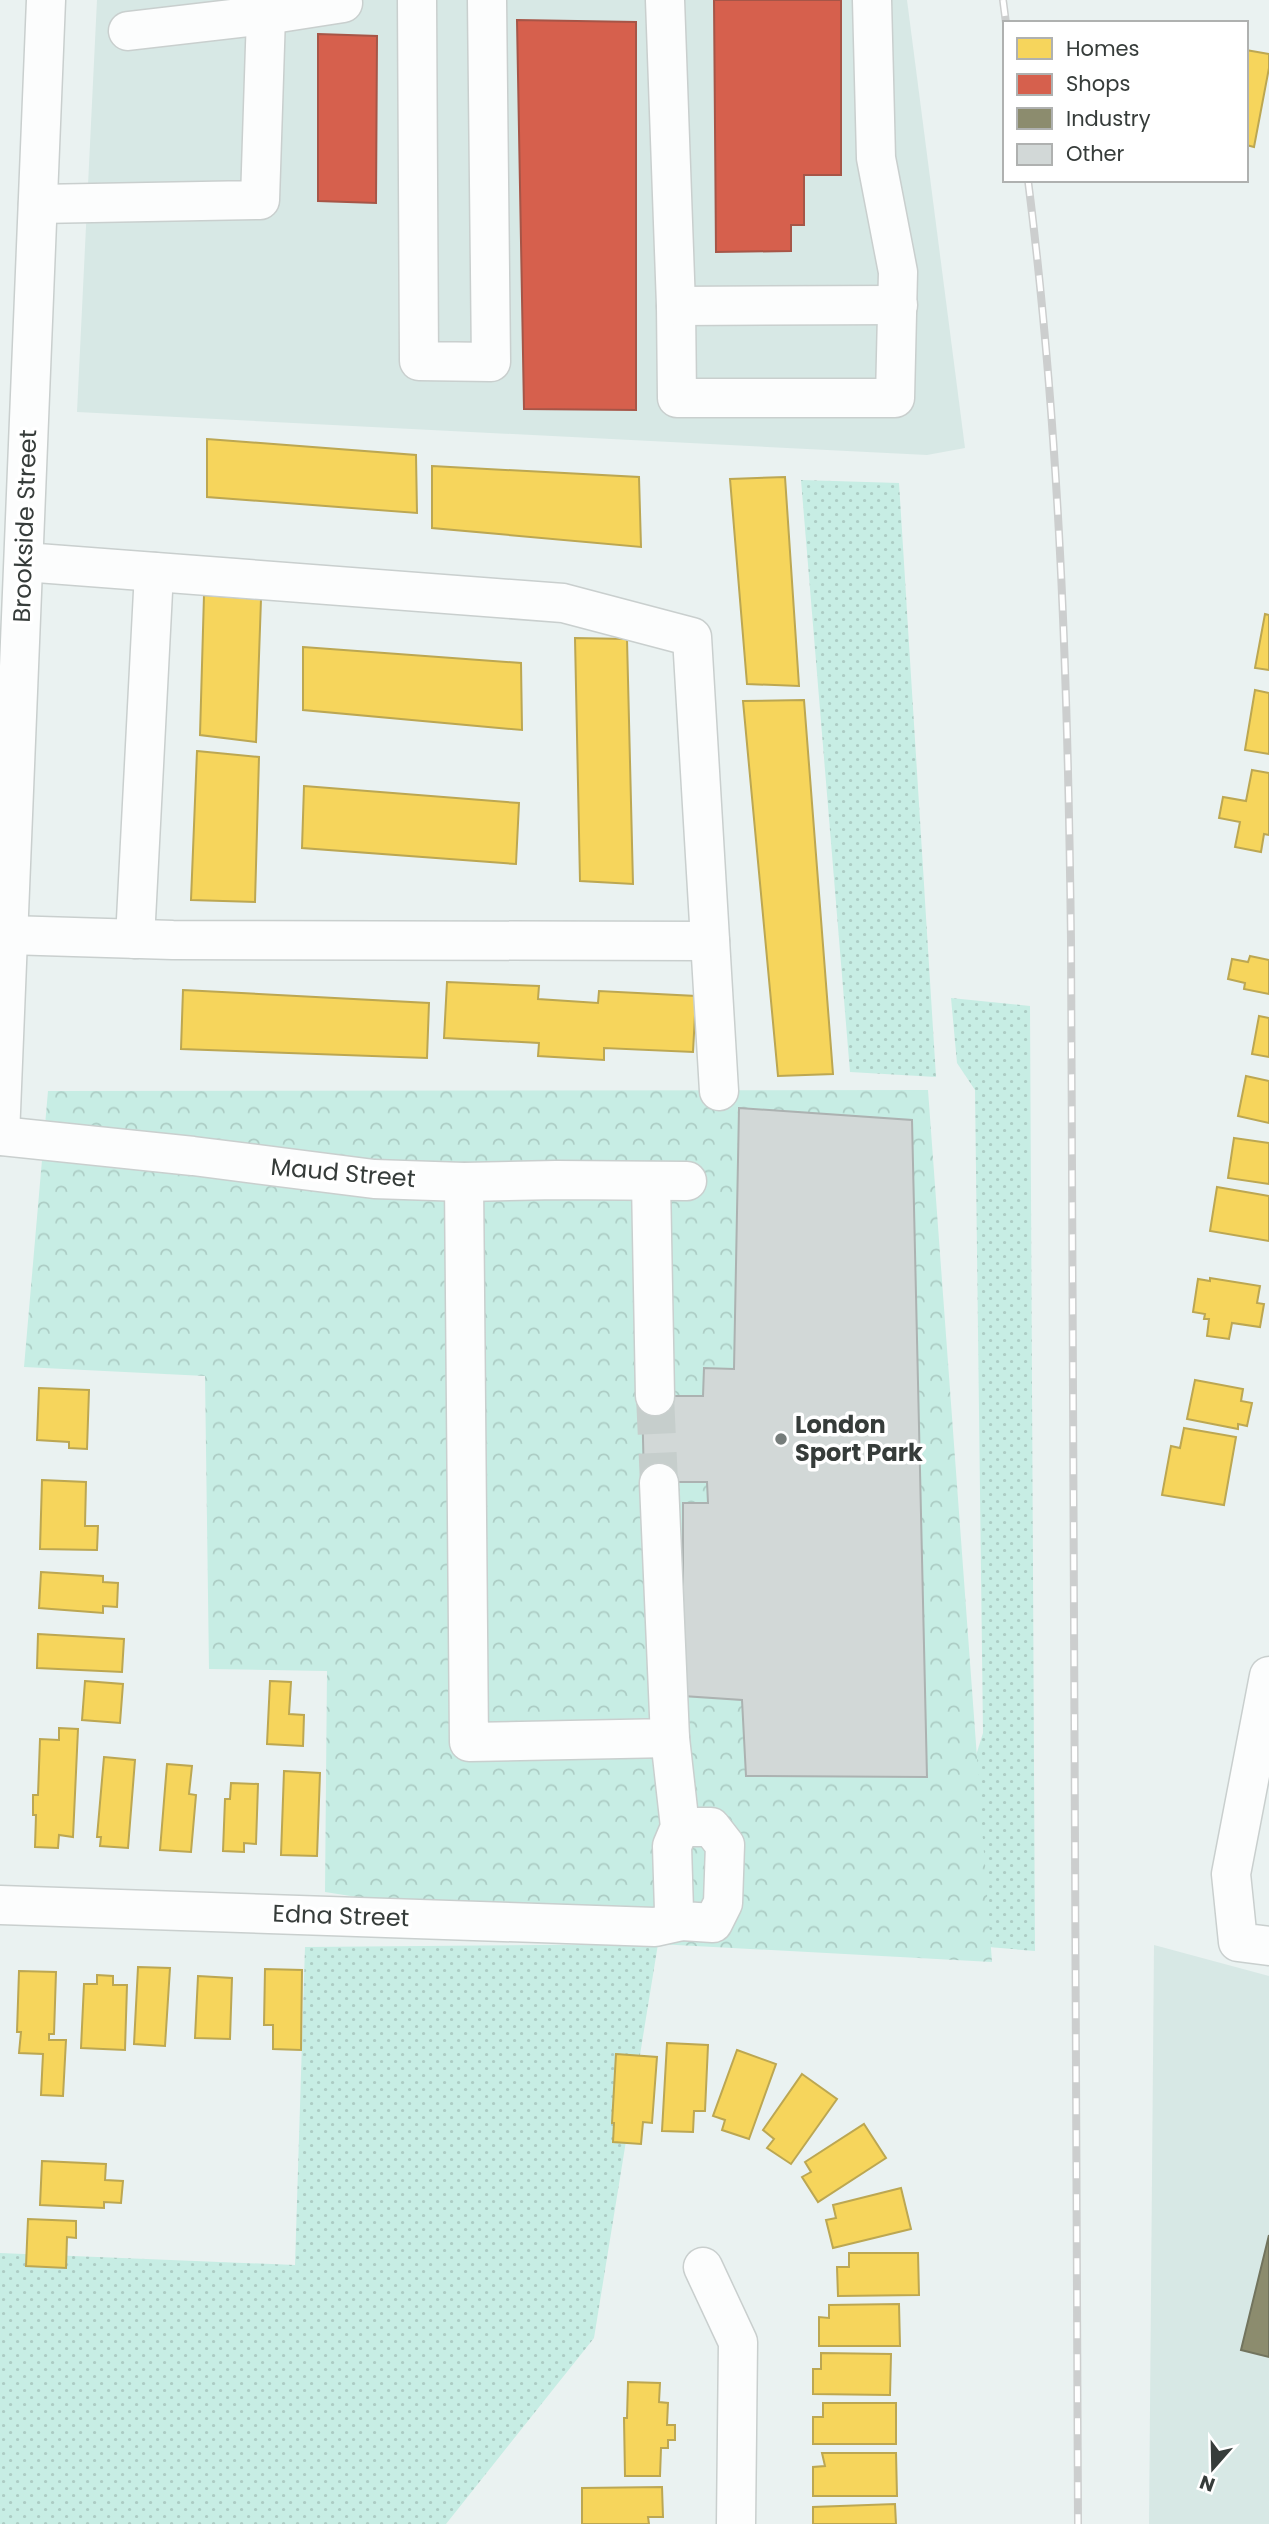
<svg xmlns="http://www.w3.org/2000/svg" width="1269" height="2524" viewBox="0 0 1269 2524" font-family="Poppins,sans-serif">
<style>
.built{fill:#d7e8e5}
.grass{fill:url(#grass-dots)}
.park{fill:url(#park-crowns)}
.homes{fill:#f6d55c;stroke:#bca752;stroke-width:2}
.shops{fill:#d6604d;stroke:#a65547;stroke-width:2}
.industry{fill:#8c8c6e;stroke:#72745e;stroke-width:2}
.building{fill:#d2d8d7;stroke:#acb2b1;stroke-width:2}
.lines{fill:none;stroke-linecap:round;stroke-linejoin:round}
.minor-tunnel{stroke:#c6cecc;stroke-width:38;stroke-dasharray:38 19;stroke-linecap:butt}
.minor-casing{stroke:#c9cfce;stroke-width:41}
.minor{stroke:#fcfdfd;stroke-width:38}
.rail-casing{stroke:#cccece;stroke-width:8}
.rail{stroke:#fff;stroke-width:5;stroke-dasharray:16;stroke-linecap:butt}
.poi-dot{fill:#757c7a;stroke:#fff;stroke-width:2.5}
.labels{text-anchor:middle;stroke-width:7;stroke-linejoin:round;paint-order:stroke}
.street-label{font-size:24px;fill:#363c3a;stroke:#fff}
.poi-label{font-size:24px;font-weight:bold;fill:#363c3a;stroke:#fff;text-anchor:start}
</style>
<defs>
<pattern id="grass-dots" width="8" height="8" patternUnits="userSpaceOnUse" patternTransform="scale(1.75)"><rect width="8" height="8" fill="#c7ede4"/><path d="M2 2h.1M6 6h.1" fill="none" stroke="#acccc4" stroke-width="1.8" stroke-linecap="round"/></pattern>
<pattern id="park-crowns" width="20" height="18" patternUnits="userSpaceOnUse" patternTransform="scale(1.75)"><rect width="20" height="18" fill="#c7ede4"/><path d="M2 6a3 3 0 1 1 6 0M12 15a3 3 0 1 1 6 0" fill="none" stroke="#acccc4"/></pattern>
</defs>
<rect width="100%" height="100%" fill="#eaf2f1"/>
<g class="built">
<polygon points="97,0 907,0 965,448 927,455 77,412"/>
<polygon points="1154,1945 1269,1976 1269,2524 1149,2524"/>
</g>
<g class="grass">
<polygon points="801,480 899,483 936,1077 850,1072"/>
<polygon points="951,998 1030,1006 1035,1951 918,1941 983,1733 975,1090 957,1063"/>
<polygon points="658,1944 594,2338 446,2524 0,2524 0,2253 295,2265 305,1947"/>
</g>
<polygon class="park" points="928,1090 992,1962 658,1944 325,1892 327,1671 209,1669 205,1376 24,1367 48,1091"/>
<g class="homes">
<polygon points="1246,50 1269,54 1269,68 1254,147 1246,145"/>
<polygon points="207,439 416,455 417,513 207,497"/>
<polygon points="432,466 639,477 641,547 432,528"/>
<polygon points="785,477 799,686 747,684 730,479"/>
<polygon points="204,595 261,599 256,742 200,735"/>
<polygon points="1265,614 1269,615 1269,670 1255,668"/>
<polygon points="575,638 627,639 633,884 580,881"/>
<polygon points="303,647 521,663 522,730 303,710"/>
<polygon points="1255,690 1269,693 1269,754 1245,750"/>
<polygon points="804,700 833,1074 778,1076 743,701"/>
<polygon points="197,751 259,757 255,902 191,900"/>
<polygon points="1252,770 1269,773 1269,835 1264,834 1261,852 1235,847 1240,822 1219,818 1223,797 1246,801"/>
<polygon points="304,786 519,803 516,864 302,848"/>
<polygon points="1250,956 1269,960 1269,994 1244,989 1245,983 1228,979 1232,959 1248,962"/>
<polygon points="447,982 539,986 538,999 598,1003 599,991 696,996 693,1052 604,1048 604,1060 538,1056 539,1043 444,1038"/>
<polygon points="183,990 429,1003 427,1058 181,1049"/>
<polygon points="1259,1016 1269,1018 1269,1057 1252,1054"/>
<polygon points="1246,1076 1269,1081 1269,1123 1238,1116"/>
<polygon points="1234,1138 1269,1143 1269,1184 1228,1178"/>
<polygon points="1217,1187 1269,1196 1269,1241 1210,1231"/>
<polygon points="1210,1278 1260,1286 1257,1303 1264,1304 1260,1327 1232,1323 1229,1339 1207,1336 1209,1319 1204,1319 1205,1314 1193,1312 1198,1279 1210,1281"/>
<polygon points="1195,1380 1243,1389 1241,1401 1252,1403 1247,1426 1238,1424 1238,1429 1187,1419"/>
<polygon points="39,1388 89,1390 87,1449 69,1448 69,1442 37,1440"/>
<polygon points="1184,1428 1236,1437 1224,1505 1162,1495 1171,1446 1180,1448"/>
<polygon points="42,1480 86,1482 85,1526 98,1526 97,1550 40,1549"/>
<polygon points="41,1572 103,1576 103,1582 118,1583 117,1607 103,1606 103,1613 39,1608"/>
<polygon points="38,1634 124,1639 122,1672 37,1668"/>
<polygon points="85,1681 123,1684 120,1723 82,1720"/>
<polygon points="270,1681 291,1682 289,1714 304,1715 303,1746 267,1744"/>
<polygon points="59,1728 78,1729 73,1837 59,1835 58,1848 35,1847 36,1815 33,1815 33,1795 38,1795 40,1739 59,1740"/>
<polygon points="104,1757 135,1760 128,1848 100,1846 101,1837 97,1837"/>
<polygon points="167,1764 192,1766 189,1794 196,1795 191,1852 160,1850"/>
<polygon points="284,1771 320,1773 317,1856 281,1855"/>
<polygon points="231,1783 258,1784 256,1844 244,1843 244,1852 223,1851 225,1799 230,1799"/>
<polygon points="138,1967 170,1968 165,2046 134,2044"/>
<polygon points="265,1969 302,1970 301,2050 273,2049 273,2025 264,2025"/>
<polygon points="19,1971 56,1972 54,2034 49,2034 49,2040 66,2040 63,2096 41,2095 43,2054 19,2053 21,2032 17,2032"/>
<polygon points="97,1975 113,1976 113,1985 127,1985 125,2050 81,2048 84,1984 97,1984"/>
<polygon points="198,1976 232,1978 230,2039 195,2038"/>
<polygon points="667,2043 708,2045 705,2111 694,2111 693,2132 662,2131"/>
<polygon points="737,2050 776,2064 749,2139 722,2130 725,2120 713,2116"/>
<polygon points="616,2054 657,2057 652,2123 643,2122 641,2144 613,2142 614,2123 612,2123"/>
<polygon points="802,2074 837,2099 791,2164 767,2148 774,2139 763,2130"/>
<polygon points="864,2124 886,2158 818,2202 802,2177 811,2172 805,2162"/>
<polygon points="42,2161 106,2164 105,2180 123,2181 121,2203 104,2202 104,2208 40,2205"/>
<polygon points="901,2188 911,2229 833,2248 826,2220 836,2218 833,2205"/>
<polygon points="28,2219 76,2221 76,2238 67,2237 66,2268 26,2266"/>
<polygon points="849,2253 918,2253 919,2295 838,2296 837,2267 849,2267"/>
<polygon points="899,2304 900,2346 819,2346 819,2317 829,2318 829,2305"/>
<polygon points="821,2353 891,2354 890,2395 813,2394 813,2369 821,2369"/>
<polygon points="628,2382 660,2383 659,2402 668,2403 667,2425 675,2425 675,2440 668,2440 668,2448 661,2448 660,2476 625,2476 624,2418 627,2418"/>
<polygon points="823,2403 896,2403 896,2444 813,2444 813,2417 823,2417"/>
<polygon points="822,2453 896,2453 897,2496 813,2496 813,2467 825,2466"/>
<polygon points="662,2487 663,2517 648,2517 649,2524 582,2524 582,2488"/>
<polygon points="895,2504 896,2524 813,2524 813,2507"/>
</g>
<g class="shops">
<polygon points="714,0 841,0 841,175 804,175 804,225 791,225 791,251 716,252"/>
<polygon points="517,20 636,22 636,410 524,409"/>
<polygon points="318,34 377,36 376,203 318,201"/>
</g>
<polygon class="industry" points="1269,2235 1269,2357 1241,2350"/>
<polygon class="building" points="739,1108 912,1120 927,1777 746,1776 742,1700 683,1696 683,1503 708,1503 707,1482 644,1482 642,1396 703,1396 704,1368 734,1369"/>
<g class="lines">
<polyline class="minor-tunnel" points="655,1396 659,1483"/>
<defs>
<g id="minor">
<polyline points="417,0 419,361 491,362 487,0"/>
<polyline points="665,0 676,306 677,398 895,398 898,272 876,158 872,0"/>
<polyline points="128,31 266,15 343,3"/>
<polyline points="38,204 260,200 266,15 262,0"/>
<polyline points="676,306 898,305"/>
<polyline points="24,562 563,603 692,637 719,1091"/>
<polyline points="8,935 173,940 710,941"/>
<polyline points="135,939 154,572"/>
<polyline points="0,1136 46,0"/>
<polyline points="0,1136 193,1156 374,1179 464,1182 556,1180 687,1181"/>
<polyline points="651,1181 655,1396"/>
<polyline points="464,1182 469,1742 670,1738 659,1483"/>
<polyline points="1269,1676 1231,1874 1238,1942 1269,1946"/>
<polyline points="670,1738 680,1827 672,1846 674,1911 682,1921 713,1923 723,1903 725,1845 711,1827 680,1827"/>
<polyline points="0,1905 655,1927 682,1921"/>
<polyline points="703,2267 738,2342 736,2524"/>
</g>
</defs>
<use href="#minor" class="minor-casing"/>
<use href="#minor" class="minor"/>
<defs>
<g id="rail">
<polyline points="1003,0 1006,23"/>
<path d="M 1028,180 C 1060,433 1068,687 1071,941 L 1078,2524"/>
</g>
</defs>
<use href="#rail" class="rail-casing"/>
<use href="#rail" class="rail"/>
</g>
<circle class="poi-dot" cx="781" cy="1439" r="7"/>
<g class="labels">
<g class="street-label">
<text transform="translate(25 526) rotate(-88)" y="8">Brookside Street</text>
<text transform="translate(343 1173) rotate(5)" y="8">Maud Street</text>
<text transform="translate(341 1916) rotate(2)" y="8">Edna Street</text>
</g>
<g class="poi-label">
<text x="795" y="1433">London<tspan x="795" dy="28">Sport Park</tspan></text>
</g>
</g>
<rect x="1003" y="21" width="245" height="161" fill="#ffffff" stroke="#afb1b0" stroke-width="2"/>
<rect x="1017" y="38" width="35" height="21" fill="#f6d55c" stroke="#afb1b0" stroke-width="2"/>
<text x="1066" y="56" font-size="21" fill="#363c3a">Homes</text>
<rect x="1017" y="74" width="35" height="21" fill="#d6604d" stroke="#afb1b0" stroke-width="2"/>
<text x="1066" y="91" font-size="21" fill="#363c3a">Shops</text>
<rect x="1017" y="108" width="35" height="21" fill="#8c8c6e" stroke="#afb1b0" stroke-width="2"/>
<text x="1066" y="126" font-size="21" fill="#363c3a">Industry</text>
<rect x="1017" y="144" width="35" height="21" fill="#d2d8d7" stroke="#afb1b0" stroke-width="2"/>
<text x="1066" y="161" font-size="21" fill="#363c3a">Other</text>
<g transform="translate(1213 2468) rotate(200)" stroke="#ffffff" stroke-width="5" paint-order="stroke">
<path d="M0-5L12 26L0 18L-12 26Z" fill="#363c3a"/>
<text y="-10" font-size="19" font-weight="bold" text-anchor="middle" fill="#363c3a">N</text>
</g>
</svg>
